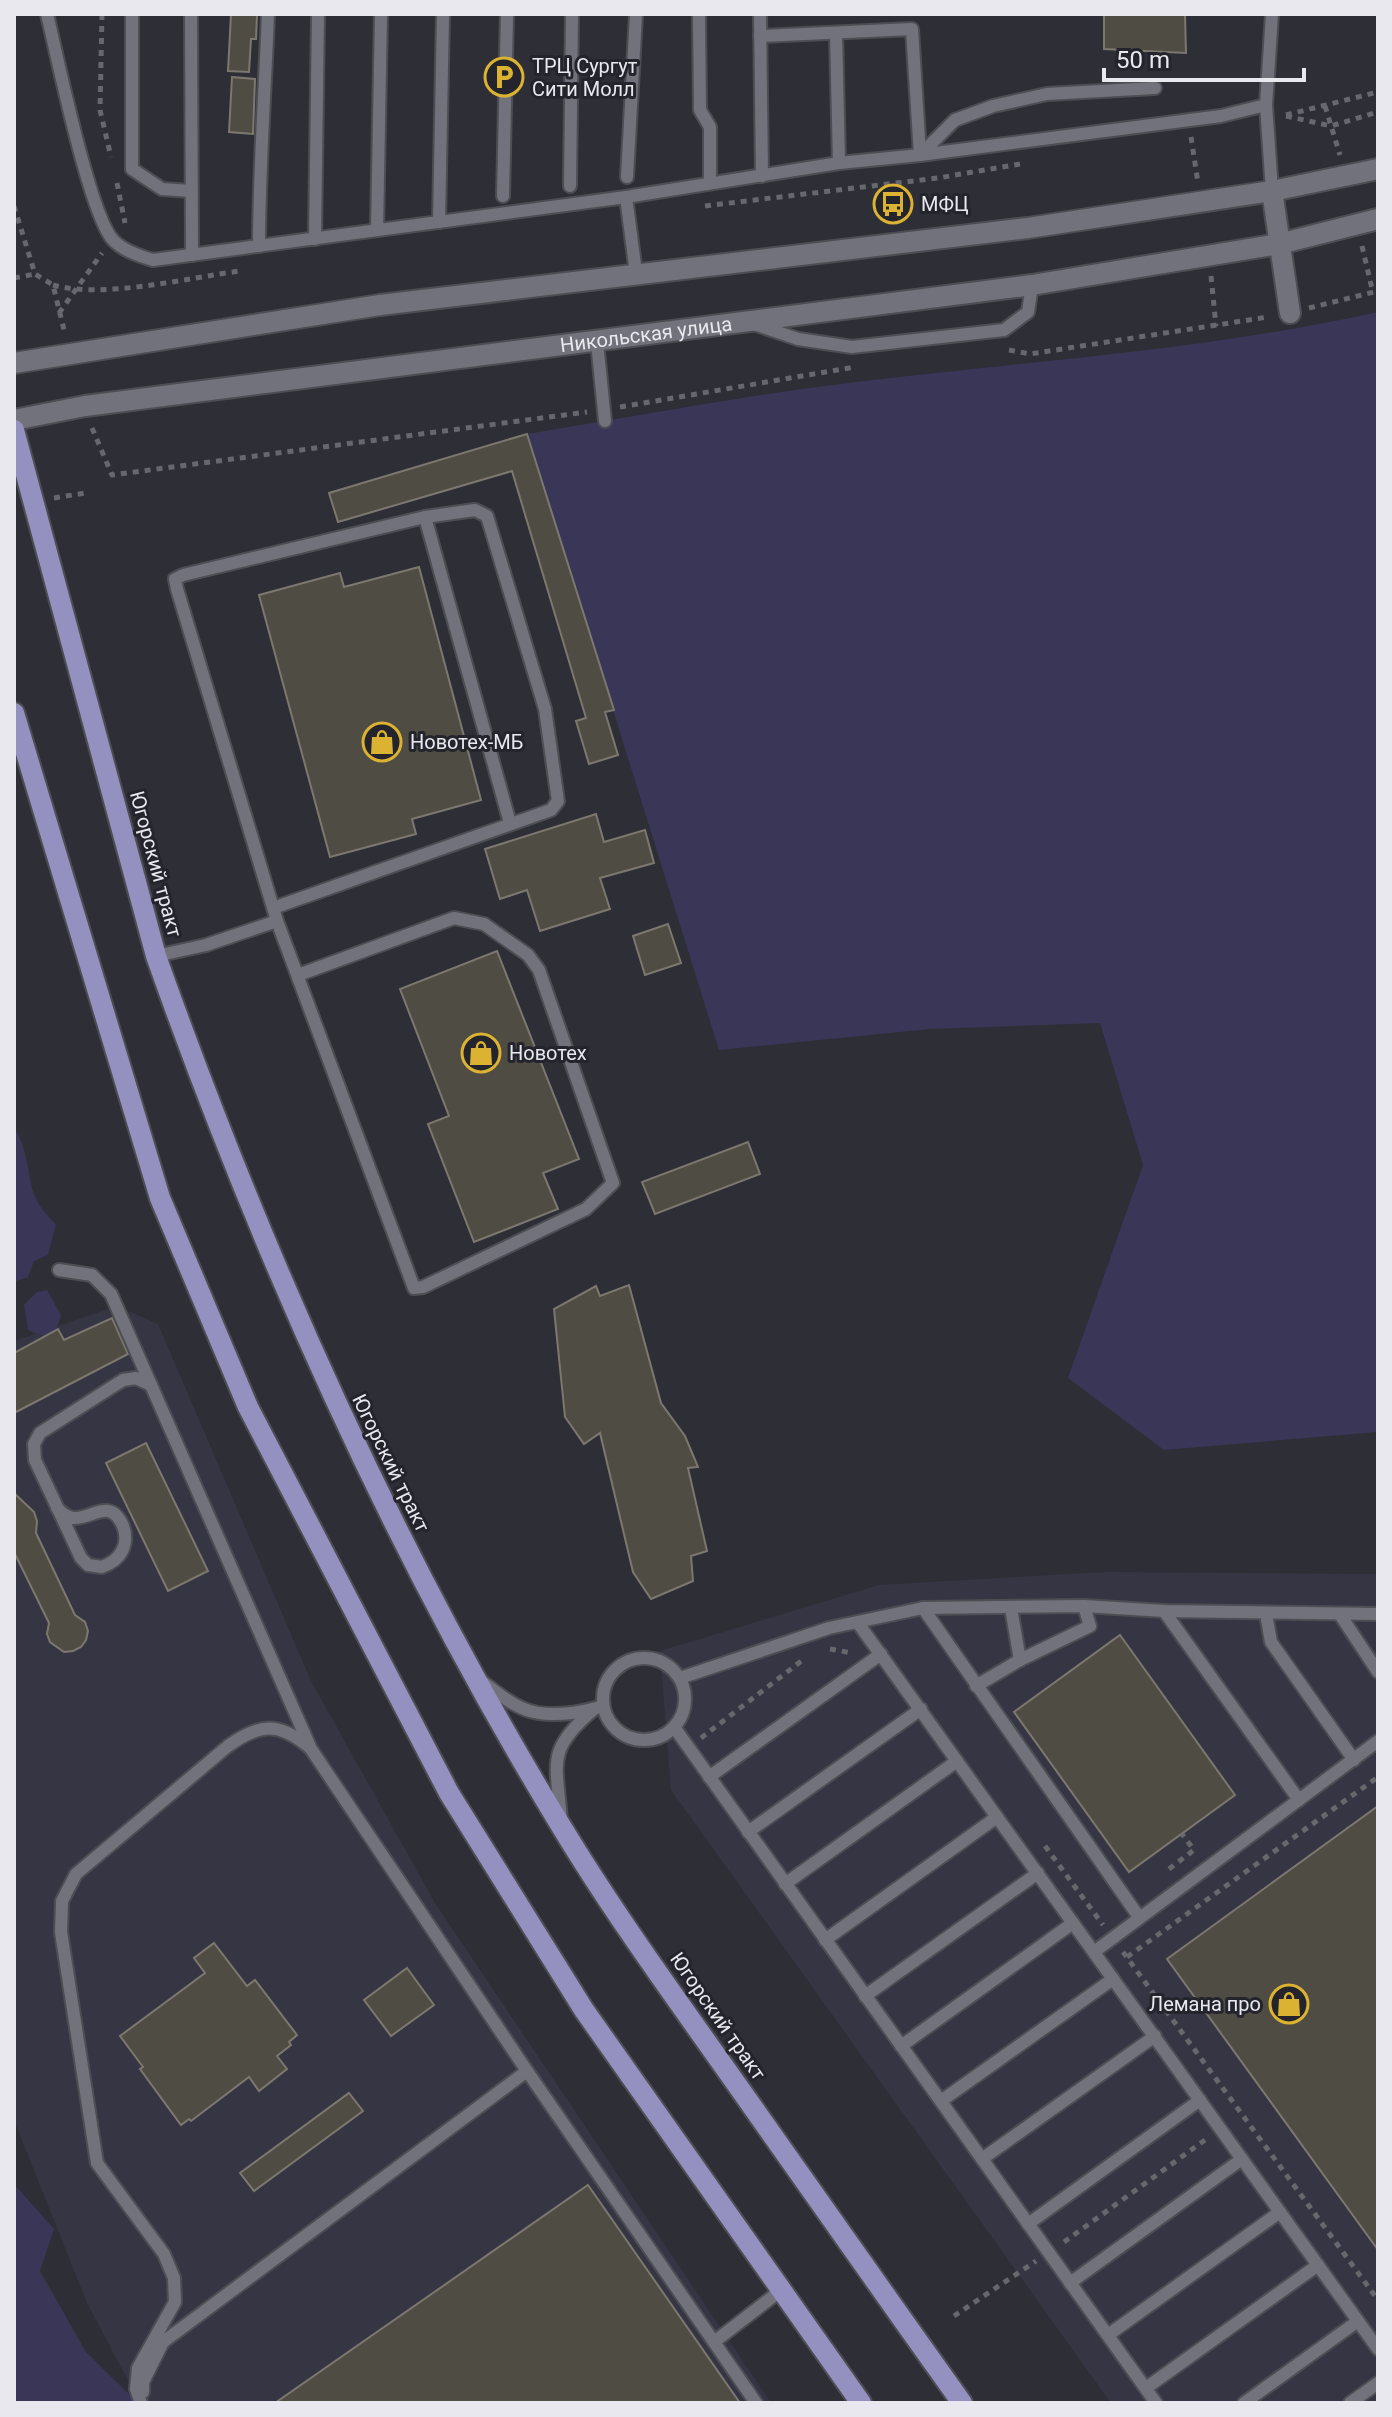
<svg xmlns="http://www.w3.org/2000/svg" width="1392" height="2417" viewBox="0 0 1392 2417" font-family="Roboto,sans-serif">
<style>
.built{fill:#363544}
.green{fill:#393657}
.building{fill:#4f4c43;stroke:#7c786f;stroke-width:2}
.lines{fill:none;stroke-linecap:round;stroke-linejoin:round}
.service-casing{stroke:#4d4d54;stroke-width:16}
.minor-casing{stroke:#4d4d54;stroke-width:24}
.primary-casing{stroke:#4d4d54;stroke-width:24}
.path{stroke:#67676e;stroke-width:5;stroke-dasharray:6 6;stroke-linecap:butt}
.service{stroke:#72727c;stroke-width:12}
.minor{stroke:#72727c;stroke-width:20}
.primary{stroke:#9491c0;stroke-width:20}
.labels{text-anchor:middle;stroke-width:6;stroke-linejoin:round;paint-order:stroke}
.poi-label{font-size:20px;fill:#e8e8ee;stroke:#24242c;text-anchor:start}
.street-label{font-size:20px;fill:#e8e8ee;stroke:#24242c}
</style>
<rect width="100%" height="100%" fill="#2e2e36"/>
<g class="built">
<polygon points="117,1306 158,1324 311,1681 435,1903 771,2403 140,2403 87,2303 14,2120 14,1341"/>
<polygon points="1105,1572 1378,1574 1378,2403 1111,2403 671,1790 660,1651 879,1585"/>
</g>
<g class="green">
<path d="M 1378,312 L 1378,1432 L 1164,1450 L 1068,1378 L 1143,1165 L 1100,1023 L 930,1029 L 719,1050 L 527,434 C 619,419 710,402 802,389 C 994,363 1189,354 1378,312 Z"/>
<path d="M 14,1126 C 17,1133 22,1141 24,1150 C 34,1184 26,1196 56,1224 L 48,1255 L 34,1261 L 28,1277 L 14,1282 Z"/>
<polygon points="47,1290 61,1315 57,1328 48,1338 28,1330 24,1305 37,1292"/>
<polygon points="14,2184 54,2229 40,2271 86,2352 131,2396 134,2403 14,2403"/>
</g>
<g class="building">
<polygon points="231,14 257,14 256,39 251,39 249,72 228,71"/>
<polygon points="1104,14 1185,14 1186,53 1104,49"/>
<polygon points="232,77 255,79 253,134 229,132"/>
<polygon points="527,434 614,710 605,712 618,755 589,764 576,721 586,718 512,471 338,522 329,493"/>
<polygon points="419,567 481,800 412,819 416,834 330,857 259,595 340,573 344,587"/>
<polygon points="596,814 604,842 645,830 654,863 600,878 610,909 540,931 527,890 500,899 485,849"/>
<polygon points="668,924 681,963 645,975 633,936"/>
<polygon points="497,951 579,1159 543,1173 558,1209 474,1242 428,1124 449,1116 400,989"/>
<polygon points="748,1142 760,1174 655,1214 642,1182"/>
<polygon points="629,1285 661,1403 685,1436 698,1467 688,1468 707,1551 691,1556 693,1581 651,1599 633,1572 600,1433 584,1444 565,1417 554,1309 596,1286 600,1296"/>
<polygon points="112,1318 128,1354 14,1413 14,1353 58,1329 64,1340"/>
<polygon points="146,1443 208,1571 168,1591 106,1463"/>
<polygon points="14,1493 34,1512 37,1521 36,1533 75,1615 85,1622 88,1631 86,1640 81,1647 73,1651 64,1652 50,1642 47,1634 49,1623 14,1552"/>
<polygon points="1120,1635 1235,1795 1129,1872 1014,1712"/>
<polygon points="1378,1806 1378,2250 1167,1959"/>
<polygon points="214,1943 247,1986 255,1980 297,2035 289,2042 291,2045 277,2056 287,2069 259,2091 249,2077 191,2121 189,2119 181,2125 140,2069 143,2067 120,2036 205,1973 194,1958"/>
<polygon points="407,1968 434,2005 391,2036 364,2000"/>
<polygon points="349,2093 363,2111 254,2191 240,2173"/>
<polygon points="588,2185 740,2403 275,2403"/>
</g>
<g class="lines">
<defs>
<g id="service">
<path d="M 47,14 C 57,55 90,218 114,241 C 124,251 139,256 153,260 L 626,197 L 839,163 L 920,155 L 1221,116 L 1266,105"/>
<polyline points="132,14 132,169 162,189 191,191"/>
<polyline points="191,14 192,255"/>
<polyline points="699,14 700,110 710,127 710,183"/>
<polyline points="760,14 762,176"/>
<polyline points="1272,14 1266,105 1272,191"/>
<polyline points="836,33 839,163"/>
<polyline points="760,36 912,29 920,155"/>
<polyline points="920,155 955,120 993,106 1047,94 1155,88"/>
<polyline points="627,177 636,14"/>
<polyline points="570,186 572,14"/>
<polyline points="503,196 507,14"/>
<polyline points="626,197 636,273"/>
<polyline points="439,222 443,14"/>
<polyline points="377,230 381,14"/>
<polyline points="315,239 318,14"/>
<path d="M 259,246 C 259,168 265,92 268,14"/>
<polyline points="754,324 798,339 852,347 1004,330 1028,312 1032,285"/>
<polyline points="597,342 605,421"/>
<polyline points="425,517 510,823"/>
<polyline points="273,908 551,810 558,801 545,709 487,516 475,510 425,517 183,575 175,579 177,589 277,921 414,1288 423,1287 586,1209 613,1183 539,970 528,955 484,924 454,918 298,975"/>
<polyline points="156,956 206,945 277,921"/>
<polyline points="59,1270 92,1275 111,1294 311,1749 527,2071 756,2403"/>
<path d="M 57,1508 C 62,1513 66,1517 73,1518 C 91,1520 110,1496 123,1526 C 126,1534 126,1544 122,1551 C 118,1559 110,1564 102,1567 L 88,1565 L 81,1558 L 35,1460 L 34,1444 L 40,1433 L 123,1380 L 136,1378 L 151,1385"/>
<polyline points="923,1608 1139,1917"/>
<polyline points="1011,1608 1020,1660"/>
<polyline points="1164,1611 1299,1800"/>
<polyline points="1266,1614 1271,1642 1354,1760"/>
<polyline points="1341,1616 1378,1672"/>
<polyline points="858,1623 1378,2349"/>
<circle cx="644" cy="1699" r="41"/>
<polyline points="680,1678 829,1628 923,1608 1084,1606 1164,1611 1378,1614"/>
<path d="M 484,1683 C 516,1707 529,1718 571,1713 C 582,1711 592,1710 602,1706"/>
<polyline points="976,1686 1020,1660 1090,1626 1084,1606"/>
<polyline points="674,1727 1156,2403"/>
<polyline points="709,1777 881,1654"/>
<path d="M 561,1821 C 557,1763 545,1751 593,1710"/>
<polyline points="748,1832 921,1709"/>
<polyline points="785,1884 957,1761"/>
<polyline points="825,1940 997,1817"/>
<polyline points="1094,1952 1378,1741"/>
<polyline points="865,1996 1038,1873"/>
<polyline points="901,2046 1073,1923"/>
<polyline points="941,2101 1113,1979"/>
<polyline points="982,2159 1155,2036"/>
<polyline points="1028,2224 1200,2100"/>
<polyline points="1070,2283 1242,2159"/>
<polyline points="1108,2335 1280,2212"/>
<polyline points="714,2342 780,2291"/>
<polyline points="1146,2388 1318,2265"/>
<polyline points="143,2392 143,2382 163,2342 527,2071"/>
<path d="M 141,2403 L 136,2389 L 138,2368 L 175,2302 L 174,2278 L 164,2254 L 97,2163 L 61,1932 L 62,1901 L 76,1874 L 228,1746 C 259,1724 278,1721 309,1747"/>
<polyline points="1244,2403 1358,2321"/>
<polyline points="1350,2403 1378,2383"/>
</g>
<g id="minor">
<polyline points="1272,191 1290,313"/>
<polyline points="14,363 380,305 1028,228 1272,191 1378,169"/>
<path id="s1" d="M 14,420 L 85,406 L 1032,285 L 1279,244 L 1378,219"/>
</g>
<g id="primary">
<path d="M 14,430 L 156,956 C 263,1258 394,1552 561,1826 C 613,1912 672,1993 730,2075 C 807,2184 884,2294 962,2403"/>
<polyline points="14,713 160,1198 248,1407 449,1793 584,2010 861,2403"/>
</g>
</defs>
<use href="#service" class="service-casing"/>
<use href="#minor" class="minor-casing"/>
<use href="#primary" class="primary-casing"/>
<g class="path">
<polyline points="102,14 100,110 111,157"/>
<polyline points="1325,106 1340,155"/>
<polyline points="1286,115 1378,92"/>
<polyline points="1286,116 1331,126 1378,112"/>
<polyline points="1191,137 1198,183"/>
<polyline points="117,183 125,223"/>
<polyline points="14,206 35,274 53,285 65,334"/>
<polyline points="705,206 938,178 1020,164"/>
<polyline points="1362,246 1373,293"/>
<polyline points="1211,276 1216,326"/>
<polyline points="14,278 35,274"/>
<path d="M 53,285 C 103,299 187,278 240,271"/>
<polyline points="1309,308 1378,291"/>
<polyline points="59,313 102,253"/>
<polyline points="1009,350 1030,354 1268,317"/>
<polyline points="620,407 855,367"/>
<polyline points="92,428 112,475 587,412"/>
<polyline points="54,498 85,493"/>
<polyline points="830,1649 852,1653"/>
<polyline points="701,1738 804,1659"/>
<polyline points="1045,1846 1103,1925"/>
<polyline points="1169,1869 1194,1850 1182,1834"/>
<polyline points="1123,1952 1378,2300"/>
<polyline points="1127,1957 1378,1777"/>
<polyline points="1064,2242 1205,2140"/>
<polyline points="954,2316 1036,2261"/>
</g>
<use href="#service" class="service"/>
<use href="#minor" class="minor"/>
<use href="#primary" class="primary"/>
</g>
<defs>
<symbol id="parking-ring" viewBox="-11 -11 22 22"><circle r="9.5" fill="#24242c" stroke="#dcb233" stroke-width="1.5"/><path d="M-3.5-5.5H1a3.5 3.5 0 0 1 0 7H-1V5.5H-3.5ZM-1-3.4V-.6H.8a1.4 1.4 0 0 0 0-2.8Z" fill="#dcb233"/></symbol>
<symbol id="bus-ring" viewBox="-11 -11 22 22"><circle r="9.5" fill="#24242c" stroke="#dcb233" stroke-width="1.5"/><path d="M-5-6H5V4H4V6H2V4H-2V6H-4V4H-5ZM-3.5-4V0h7V-4ZM-3.5 1.2v1.5H-2V1.2ZM2 1.2v1.5H3.5V1.2Z" fill="#dcb233"/></symbol>
<symbol id="shop-ring" viewBox="-11 -11 22 22"><circle r="9.5" fill="#24242c" stroke="#dcb233" stroke-width="1.5"/><path d="M-5-2.5h2.3a2.7 3.5 0 0 1 5.4 0H5L5.5 6h-11ZM-1.5-2.5h3a1.5 2.3 0 0 0-3 0Z" fill="#dcb233"/></symbol>
</defs>
<g fill-rule="evenodd">
<use href="#parking-ring" x="482" y="55" width="44" height="44"/>
<use href="#bus-ring" x="871" y="182" width="44" height="44"/>
<use href="#shop-ring" x="360" y="720" width="44" height="44"/>
<use href="#shop-ring" x="459" y="1031" width="44" height="44"/>
<use href="#shop-ring" x="1267" y="1982" width="44" height="44"/>
</g>
<g class="labels">
<g class="poi-label">
<text x="532" y="73">ТРЦ Сургут<tspan x="532" dy="23">Сити Молл</tspan></text>
<text x="921" y="211">МФЦ</text>
<text x="410" y="749">Новотех-МБ</text>
<text x="509" y="1060">Новотех</text>
<text x="1261" y="2011" text-anchor="end">Лемана про</text>
</g>
<g class="street-label">
<text dy="7" stroke="none"><textPath href="#s1" startOffset="638">Никольская улица</textPath></text>
<text transform="translate(156 864) rotate(75)" y="7">Югорский тракт</text>
<text transform="translate(391 1463) rotate(64)" y="7">Югорский тракт</text>
<text transform="translate(718 2016) rotate(55)" y="7">Югорский тракт</text>
</g>
</g>
<rect width="1392" height="2417" fill="none" stroke="#e8e8ee" stroke-width="32"/>
<path d="M1104 68v12h200v-12" fill="none" stroke="#e8e8ee" stroke-width="4"/>
<text x="1116" y="68" font-size="24" fill="#e8e8ee" stroke="#24242c" stroke-width="6" paint-order="stroke">50 m</text>
</svg>
